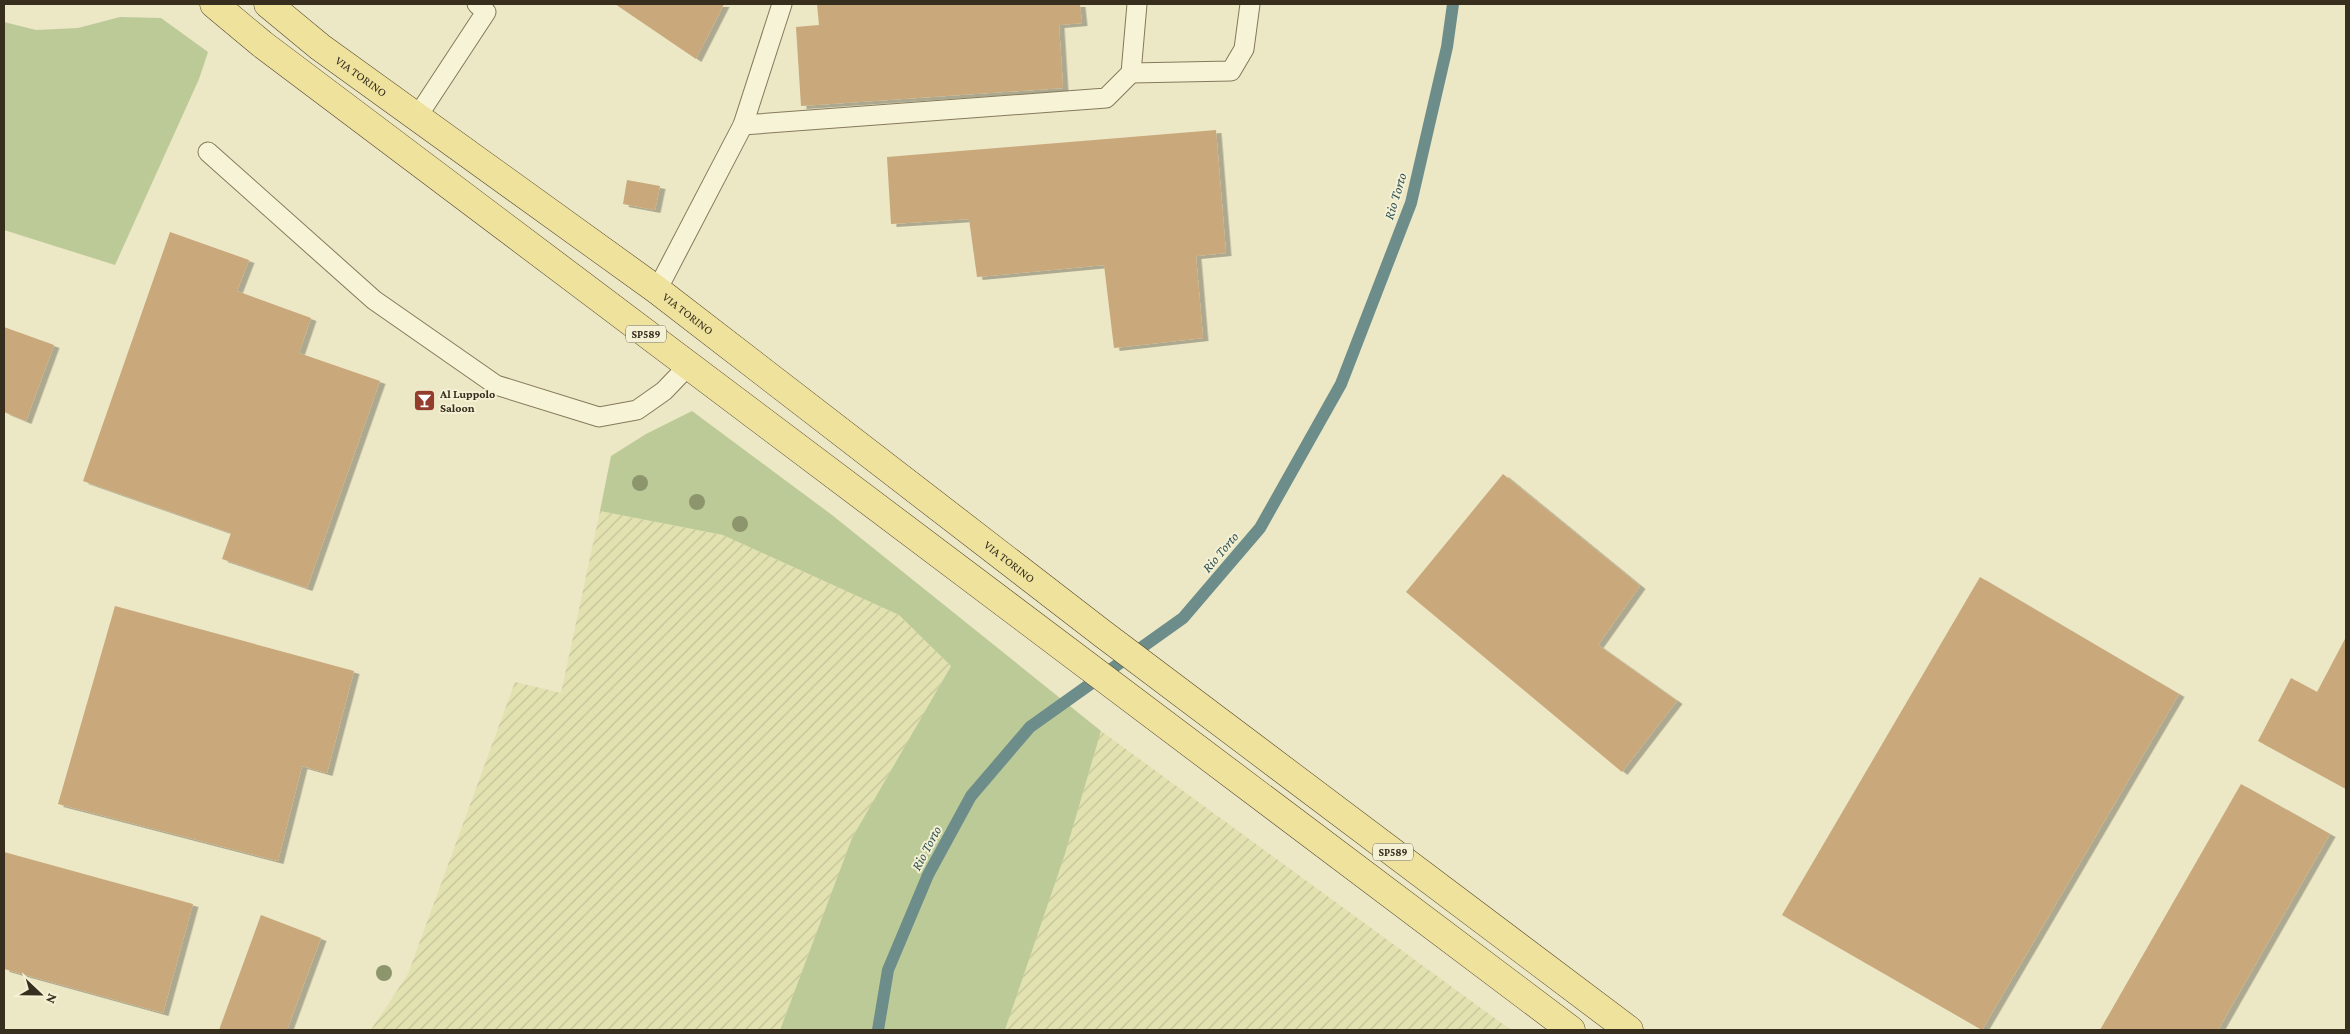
<svg xmlns="http://www.w3.org/2000/svg" width="2350" height="1034" viewBox="0 0 2350 1034" font-family="'Crimson Pro',serif">
<style>
.farmland{fill:url(#farmland-furrows)}
.green{fill:#bcca98}
.lines{fill:none;stroke-linecap:round;stroke-linejoin:round}
.stream{stroke:#6d8d8a;stroke-width:12}
.building{fill:#c9a87b;filter:url(#shadow)}
.service-casing{stroke:#86795b;stroke-width:21}
.primary-casing{stroke:#54462f;stroke-width:29}
.service{stroke:#f7f3d7;stroke-width:19}
.primary{stroke:#eee29d;stroke-width:28}
.tree{fill:#8d956d}
.labels{text-anchor:middle;stroke-width:4;stroke-linejoin:round;paint-order:stroke}
.shield{fill:#f4f0d3;stroke:#706854;stroke-width:1}
.shield-label{font-size:11px;font-weight:bold;fill:#372e1e}
.street-label{font-size:12px;fill:#372e1e;stroke:#f4f0d3}
.poi-label{font-size:12px;font-weight:bold;fill:#372e1e;stroke:#f4f0d3;text-anchor:start}
.water-label{font-size:14px;font-style:italic;fill:#2e5256;stroke:#f4f0d3}
</style>
<defs>
<pattern id="farmland-furrows" width="10" height="10" patternUnits="userSpaceOnUse" patternTransform="scale(1.25)"><rect width="10" height="10" fill="#e2e2b1"/><path d="M-1 1l2-2M0 10L10 0M9 11l2-2" fill="none" stroke="#c2c298"/></pattern>
<filter id="shadow"><feDropShadow dx="5.5" dy="3" stdDeviation="0" flood-color="#0004"/></filter>
</defs>
<rect width="100%" height="100%" fill="#ece7c4"/>
<g class="farmland">
<polygon points="600,511 723,535 899,615 951,666 852,838 780,1030 371,1030 408,974 515,682 561,693"/>
<polygon points="1101,731 1511,1030 1005,1030 1065,854"/>
</g>
<g class="green">
<polygon points="120,17 161,18 208,52 199,79 115,265 4,230 4,22 36,30 78,28"/>
<polygon points="692,411 832,515 1101,731 1065,854 1005,1030 780,1030 852,838 951,666 899,615 723,535 600,511 611,456 646,434"/>
</g>
<g class="lines">
<polyline class="stream" points="878,1030 888,970 928,875 971,796 1030,727 1183,618 1260,528 1341,384 1411,203 1447,47 1453,4"/>
</g>
<g class="building">
<polygon points="615,4 724,4 696,59"/>
<polygon points="817,4 1080,4 1082,23 1059,25 1063,88 801,106 796,27 819,25"/>
<polygon points="1216,130 1226,253 1196,256 1203,338 1114,348 1104,265 977,277 969,219 891,224 887,157"/>
<polygon points="627,180 660,186 655,210 623,204"/>
<polygon points="170,232 249,260 237,291 311,318 299,353 380,381 307,588 222,559 231,533 83,481"/>
<polygon points="4,327 54,345 26,421 4,412"/>
<polygon points="1503,474 1640,586 1598,645 1677,701 1622,772 1406,592"/>
<polygon points="1980,577 2179,694 1982,1030 1782,915"/>
<polygon points="115,606 354,671 327,773 302,766 278,861 58,804"/>
<polygon points="2346,637 2346,789 2258,741 2291,678 2317,692"/>
<polygon points="2241,784 2330,834 2218,1030 2100,1030"/>
<polygon points="4,852 193,904 163,1013 4,969"/>
<polygon points="261,915 321,938 287,1030 219,1030"/>
</g>
<g class="lines">
<defs>
<g id="service">
<polyline points="1131,73 1231,71 1244,49 1250,4"/>
<polyline points="417,117 486,12 477,4"/>
<polyline points="743,125 1106,98 1131,73 1137,4"/>
<polyline points="208,152 374,300 496,385 599,417 637,410 664,391 688,366"/>
<polyline points="657,290 743,125 782,4"/>
</g>
<g id="primary">
<polyline points="214,4 262,44 1571,1030"/>
<path id="s1" d="M 268,4 L 320,47 L 657,290 L 1103,634 L 1629,1030"/>
</g>
</defs>
<use href="#service" class="service-casing"/>
<use href="#primary" class="primary-casing"/>
<use href="#service" class="service"/>
<use href="#primary" class="primary"/>
</g>
<g class="tree">
<circle cx="640" cy="483" r="8"/>
<circle cx="697" cy="502" r="8"/>
<circle cx="740" cy="524" r="8"/>
<circle cx="384" cy="973" r="8"/>
</g>
<defs>
<symbol id="bar-square" viewBox="-11 -11 22 22"><rect x="-9" y="-9" width="18" height="18" rx="4" fill="#933d2d" stroke="#f4f0d3"/><path d="M-6-5H6L.8 .8V4.5H3.5V6h-7V4.5H-.8V.8Z" fill="#fff"/></symbol>
</defs>
<g fill-rule="evenodd">
<use href="#bar-square" x="412" y="388" width="25" height="25"/>
</g>
<g class="labels">
<g class="shield">
<rect x="626" y="325.5" width="40" height="17" rx="4"/>
<rect x="1373" y="843.5" width="40" height="17" rx="4"/>
</g>
<g class="shield-label">
<text x="646" y="338">SP589</text>
<text x="1393" y="856">SP589</text>
</g>
<g class="street-label">
<text dy="4" stroke="none"><textPath href="#s1" startOffset="118">VIA TORINO</textPath></text>
<text dy="4" stroke="none"><textPath href="#s1" startOffset="522">VIA TORINO</textPath></text>
<text dy="4" stroke="none"><textPath href="#s1" startOffset="928">VIA TORINO</textPath></text>
</g>
<g class="poi-label">
<text x="440" y="398">Al Luppolo<tspan x="440" dy="14">Saloon</tspan></text>
</g>
<g class="water-label">
<text transform="translate(1395 196) rotate(-73)" y="5">Rio Torto</text>
<text transform="translate(1220 552) rotate(-50)" y="5">Rio Torto</text>
<text transform="translate(926 848) rotate(-62)" y="5">Rio Torto</text>
</g>
</g>
<rect width="2350" height="1034" fill="none" stroke="#372e1e" stroke-width="10"/>
<g transform="translate(40 994) rotate(112)" stroke="#f4f0d3" stroke-width="4" paint-order="stroke">
<path d="M0-4L9 19L0 12L-9 19Z" fill="#372e1e"/>
<text y="-8" font-size="14" font-weight="bold" text-anchor="middle" fill="#372e1e">N</text>
</g>
</svg>
